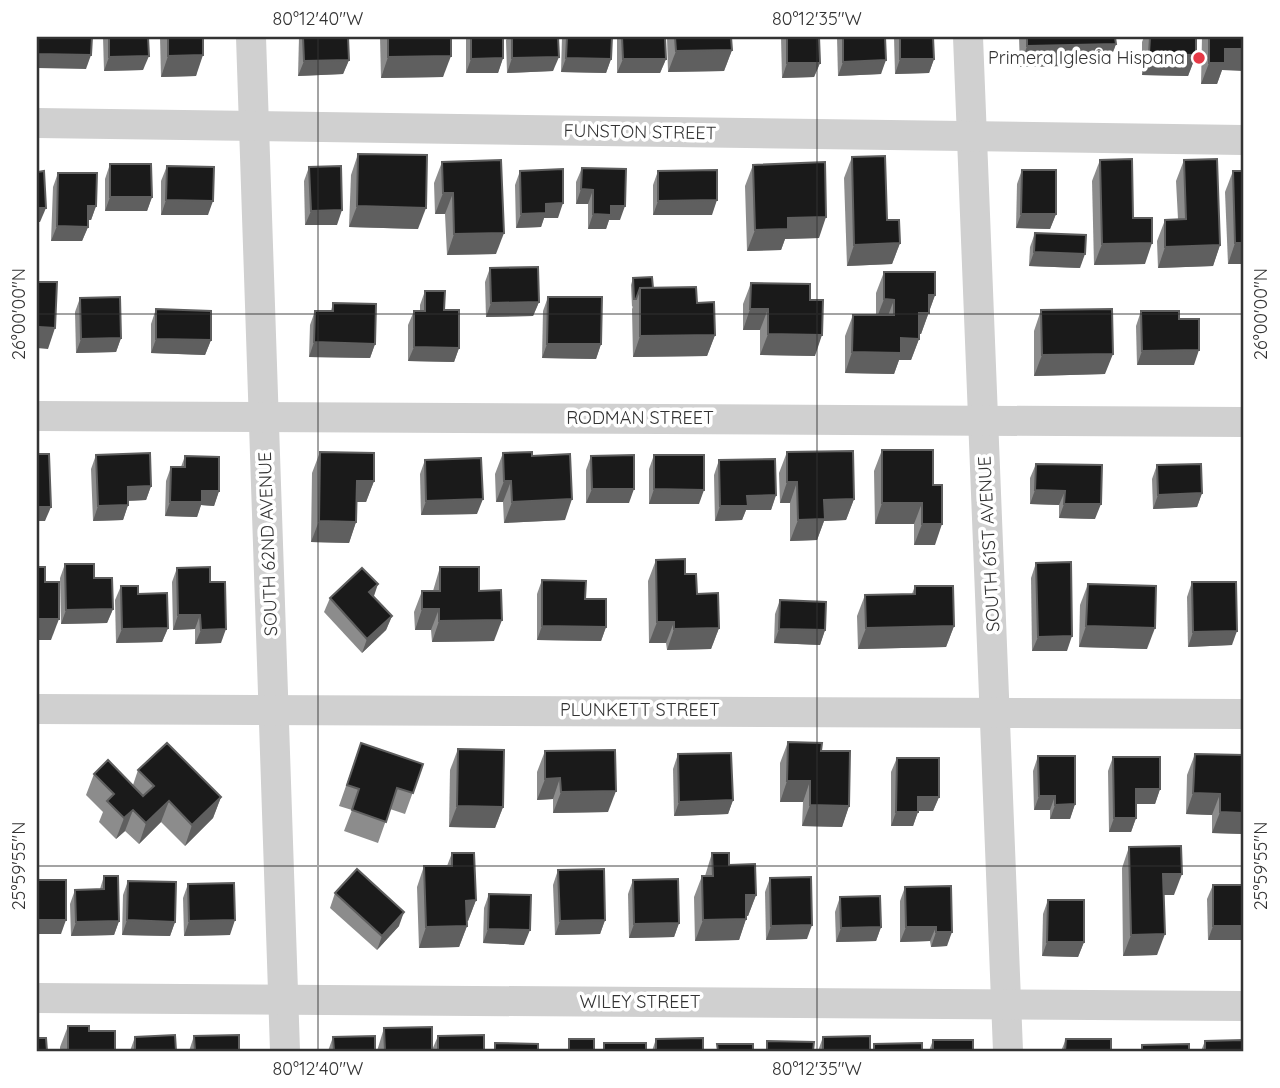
<svg xmlns="http://www.w3.org/2000/svg" width="1280" height="1088" viewBox="0 0 1280 1088" font-family="Quicksand,sans-serif">
<style>
.lines{fill:none;stroke-linecap:round;stroke-linejoin:round}
.minor{stroke:#d0d0d0;stroke-width:30}
.wall{fill:#8c8c8c}
.shaded-wall{fill:#5f5f5f}
.building{fill:#1a1a1a;stroke:#5f5f5f;stroke-width:2}
.ticks{fill:none;stroke:#333;stroke-width:2;stroke-opacity:0.45}
.poi-dot{fill:#e63946;stroke:#fff;stroke-width:2.5}
.labels{text-anchor:middle;stroke-width:7;stroke-linejoin:round;paint-order:stroke}
.poi-label{font-size:18px;fill:#333;stroke:#fff;text-anchor:end}
.street-label{font-size:18px;fill:#333;stroke:#fff}
.neatline{fill:none;stroke:#333;stroke-width:2.5}
.ticks-label{font-size:18px;text-anchor:middle;fill:#333}
</style>
<rect width="100%" height="100%" fill="#fff"/>
<g class="lines">
<g class="minor">
<polyline points="251,37 285,1051"/>
<polyline points="968,37 1008,1051"/>
<polyline points="37,123 1243,140"/>
<polyline points="37,416 1243,422"/>
<polyline points="37,709 1243,714"/>
<polyline points="37,998 1243,1006"/>
</g>
</g>
<g class="wall">
<polygon points="103,37 148,37 143,70 104,71"/>
<polygon points="160,37 203,37 196,76 161,77"/>
<polygon points="299,37 348,37 349,60 343,74 298,76"/>
<polygon points="380,37 451,37 443,77 381,78"/>
<polygon points="466,37 503,37 503,58 498,73 466,73"/>
<polygon points="508,37 558,37 553,71 507,73 506,40"/>
<polygon points="562,37 612,37 611,59 606,73 561,72"/>
<polygon points="617,37 665,37 666,59 660,73 617,73"/>
<polygon points="667,37 731,37 732,50 724,71 668,72"/>
<polygon points="781,37 819,37 820,63 814,77 782,78"/>
<polygon points="837,37 885,37 881,74 838,76"/>
<polygon points="894,37 933,37 934,59 929,73 895,74"/>
<polygon points="1019,37 1115,37 1116,44 1108,65 1020,67"/>
<polygon points="1144,37 1196,37 1196,55 1188,76 1142,75 1142,42"/>
<polygon points="1202,37 1243,37 1222,70 1217,84 1201,84"/>
<polygon points="358,154 418,229 349,227 351,175"/>
<polygon points="852,157 900,243 892,264 847,266 844,178"/>
<polygon points="1100,160 1133,218 1145,264 1094,265 1092,181"/>
<polygon points="1184,160 1220,245 1213,266 1158,268 1157,241 1165,220 1178,219 1176,181"/>
<polygon points="442,162 496,254 447,255 445,214 435,214 434,183"/>
<polygon points="110,164 152,197 147,211 105,211 105,179"/>
<polygon points="753,165 819,238 785,239 781,250 747,251 745,186"/>
<polygon points="167,166 208,215 161,215 161,181"/>
<polygon points="309,167 337,225 305,225 304,181"/>
<polygon points="582,168 620,220 609,220 606,229 588,229 588,204 576,204 576,182"/>
<polygon points="1022,170 1056,214 1050,229 1016,228 1017,184"/>
<polygon points="520,171 558,218 544,218 541,227 516,228 515,185"/>
<polygon points="658,171 712,215 653,215 653,185"/>
<polygon points="1233,171 1243,171 1243,264 1228,264 1225,192"/>
<polygon points="58,173 96,206 91,220 88,220 88,227 82,241 51,241 53,187"/>
<polygon points="1035,233 1080,268 1029,266 1030,247"/>
<polygon points="490,268 539,302 533,316 486,317 485,282"/>
<polygon points="884,272 935,295 921,334 919,334 919,339 911,360 899,360 894,374 845,373 845,336 853,315 876,315 876,293"/>
<polygon points="633,278 653,288 697,303 715,335 707,356 633,357 632,309 633,306 632,307 631,285"/>
<polygon points="751,283 810,300 815,356 760,355 760,330 743,330 743,304"/>
<polygon points="425,291 444,310 459,348 454,362 408,361 408,325 414,311 420,311 420,305"/>
<polygon points="548,297 601,344 596,359 542,358 543,311"/>
<polygon points="80,298 121,338 116,352 76,353 75,312"/>
<polygon points="333,303 375,344 370,358 309,357 310,325 315,311 331,311"/>
<polygon points="156,309 211,340 205,355 151,353 151,324"/>
<polygon points="1041,310 1105,374 1034,376 1034,331"/>
<polygon points="1141,311 1179,319 1194,365 1137,365 1136,326"/>
<polygon points="882,450 933,485 935,545 914,545 914,524 875,524 874,471"/>
<polygon points="320,452 374,481 366,502 357,502 356,522 349,543 311,542 312,473"/>
<polygon points="787,452 854,499 846,520 824,521 817,540 790,541 790,503 780,503 779,473"/>
<polygon points="503,453 532,456 565,520 504,523 503,502 496,502 495,474"/>
<polygon points="96,455 151,486 146,500 128,501 128,505 123,520 93,521 91,469"/>
<polygon points="654,455 699,504 649,504 649,469"/>
<polygon points="185,456 219,491 214,506 201,505 197,517 165,516 166,481 171,467 181,467"/>
<polygon points="591,456 629,503 586,503 586,470"/>
<polygon points="425,460 477,514 421,515 420,474"/>
<polygon points="719,460 776,495 771,510 746,510 742,520 715,521 714,475"/>
<polygon points="1036,464 1095,519 1059,518 1059,505 1030,504 1030,478"/>
<polygon points="1157,465 1202,493 1197,507 1153,509 1152,479"/>
<polygon points="656,560 697,594 719,628 711,649 667,650 666,643 649,643 648,581"/>
<polygon points="1036,563 1067,651 1032,651 1031,578"/>
<polygon points="65,564 94,578 113,609 107,623 61,624 60,578"/>
<polygon points="440,567 479,591 494,641 432,642 431,630 415,630 414,612 422,591 433,591"/>
<polygon points="177,568 210,582 221,643 195,644 195,629 173,630 172,582"/>
<polygon points="542,580 585,599 606,627 601,641 537,640 537,594"/>
<polygon points="1192,582 1232,645 1188,647 1187,597"/>
<polygon points="1088,584 1147,649 1079,647 1080,605"/>
<polygon points="121,586 138,594 168,628 162,642 116,643 115,600"/>
<polygon points="915,586 954,626 946,647 858,649 857,616 865,595 912,594"/>
<polygon points="374,597 392,616 386,630 362,653 324,612 330,598"/>
<polygon points="780,600 825,630 820,645 774,643 775,614"/>
<polygon points="788,742 821,751 849,806 842,827 802,826 803,802 780,802 780,763"/>
<polygon points="361,743 423,764 405,814 390,809 378,843 344,831 352,810 339,806"/>
<polygon points="458,749 503,807 495,828 449,827 450,770"/>
<polygon points="545,751 608,812 553,813 553,799 537,800 537,772"/>
<polygon points="678,754 733,800 728,814 674,816 673,769"/>
<polygon points="1195,754 1243,763 1243,834 1212,833 1212,815 1186,814 1187,775"/>
<polygon points="1038,756 1075,804 1070,819 1050,819 1050,810 1034,810 1033,771"/>
<polygon points="1113,757 1160,789 1155,804 1136,804 1136,818 1131,832 1109,832 1108,771"/>
<polygon points="897,758 939,797 933,811 918,811 913,826 891,826 891,772"/>
<polygon points="138,770 221,797 213,818 185,846 161,822 139,844 125,831 116,839 99,822 103,812 86,795 94,774 133,785"/>
<polygon points="1129,847 1174,895 1164,895 1157,955 1123,956 1122,868"/>
<polygon points="452,853 476,900 468,921 467,921 467,926 459,947 419,948 417,887 424,866 447,866"/>
<polygon points="712,853 729,865 756,895 748,916 746,916 746,919 739,940 695,941 694,897 702,876 705,876"/>
<polygon points="558,870 605,920 600,934 555,935 553,885"/>
<polygon points="104,876 119,921 114,935 71,936 70,904 75,890 100,889"/>
<polygon points="770,878 807,939 766,940 765,892"/>
<polygon points="633,880 679,923 674,937 629,938 628,894"/>
<polygon points="128,881 175,922 170,936 122,935 123,895"/>
<polygon points="188,884 230,935 184,936 183,898"/>
<polygon points="1213,885 1243,885 1208,940 1207,899"/>
<polygon points="951,886 947,946 931,947 930,941 900,942 900,901 905,887"/>
<polygon points="335,893 399,926 377,950 330,908"/>
<polygon points="489,894 524,945 483,943 484,908"/>
<polygon points="840,897 881,927 876,941 836,942 835,912"/>
<polygon points="1048,900 1084,942 1078,957 1042,956 1043,914"/>
<polygon points="68,1026 89,1031 115,1051 60,1051 60,1047"/>
<polygon points="384,1028 432,1050 438,1036 484,1051 377,1051"/>
<polygon points="194,1036 239,1051 189,1051"/>
<polygon points="135,1037 135,1051 130,1051"/>
<polygon points="333,1037 375,1051 328,1051"/>
<polygon points="823,1037 870,1051 818,1051"/>
<polygon points="656,1039 703,1051 652,1051"/>
<polygon points="1066,1039 1111,1051 1061,1051"/>
<polygon points="933,1040 973,1051 929,1051"/>
<polygon points="1205,1041 1243,1051 1201,1051"/>
</g>
<g class="shaded-wall">
<polygon points="1116,44 1108,65 1020,67 1027,46"/>
<polygon points="1225,49 1243,49 1243,71 1222,70 1217,84 1201,84 1209,63"/>
<polygon points="732,50 724,71 668,72 676,51"/>
<polygon points="37,54 91,55 86,69 37,68"/>
<polygon points="1149,54 1196,55 1188,76 1142,75"/>
<polygon points="203,55 196,76 161,77 168,56"/>
<polygon points="149,56 143,70 104,71 109,57"/>
<polygon points="451,56 443,77 381,78 388,57"/>
<polygon points="559,57 553,71 507,73 512,58"/>
<polygon points="503,58 498,73 466,73 471,59"/>
<polygon points="566,58 611,59 606,73 561,72"/>
<polygon points="623,59 666,59 660,73 617,73"/>
<polygon points="900,59 934,59 929,73 895,74"/>
<polygon points="349,60 343,74 298,76 304,61"/>
<polygon points="886,60 881,74 838,76 843,62"/>
<polygon points="787,63 820,63 814,77 782,78"/>
<polygon points="581,189 593,190 588,204 576,204"/>
<polygon points="443,193 453,193 445,214 435,214"/>
<polygon points="110,197 152,197 147,211 105,211"/>
<polygon points="166,200 213,201 208,215 161,215"/>
<polygon points="717,200 712,215 653,215 658,201"/>
<polygon points="563,203 558,218 544,218 541,227 516,228 521,214 546,204"/>
<polygon points="88,206 96,206 91,220 83,220"/>
<polygon points="357,206 426,208 418,229 349,227"/>
<polygon points="611,206 625,206 620,220 609,220 606,229 588,229 593,214"/>
<polygon points="37,208 46,208 40,222 37,222"/>
<polygon points="342,210 337,225 305,225 311,211"/>
<polygon points="1021,214 1056,214 1050,229 1016,228"/>
<polygon points="826,217 819,238 785,239 781,250 747,251 755,230 788,218"/>
<polygon points="57,226 88,227 82,241 51,241"/>
<polygon points="504,233 496,254 447,255 454,234"/>
<polygon points="900,243 892,264 847,266 854,245"/>
<polygon points="1152,243 1145,264 1094,265 1102,244"/>
<polygon points="1235,243 1243,243 1243,264 1228,264"/>
<polygon points="1220,245 1213,266 1158,268 1165,247"/>
<polygon points="1034,252 1085,254 1080,268 1029,266"/>
<polygon points="929,295 935,295 921,334 911,334 919,313"/>
<polygon points="884,299 894,300 886,321 876,320"/>
<polygon points="539,302 533,316 486,317 491,303"/>
<polygon points="750,309 768,309 760,330 743,330"/>
<polygon points="40,327 55,328 48,349 37,348 37,335"/>
<polygon points="768,334 822,335 815,356 760,355"/>
<polygon points="715,335 707,356 633,357 640,336"/>
<polygon points="121,338 116,352 76,353 81,339"/>
<polygon points="901,338 919,339 911,360 899,360 894,374 845,373 852,352"/>
<polygon points="156,339 211,340 205,355 151,353"/>
<polygon points="314,342 375,344 370,358 309,357"/>
<polygon points="547,344 601,344 596,359 542,358"/>
<polygon points="414,347 459,348 454,362 408,361"/>
<polygon points="1199,350 1194,365 1137,365 1142,351"/>
<polygon points="1113,354 1105,374 1034,376 1042,355"/>
<polygon points="357,481 374,481 366,502 349,502"/>
<polygon points="504,481 511,481 503,502 496,502"/>
<polygon points="787,482 797,482 790,503 780,503"/>
<polygon points="151,486 146,500 123,501 128,487"/>
<polygon points="592,489 634,489 629,503 586,503"/>
<polygon points="654,489 704,490 699,504 649,504"/>
<polygon points="1035,490 1065,491 1059,505 1030,504"/>
<polygon points="202,491 219,491 214,506 201,505 197,517 165,516 170,502"/>
<polygon points="1202,493 1197,507 1153,509 1158,495"/>
<polygon points="776,495 771,510 746,510 742,520 715,521 720,506 747,496"/>
<polygon points="483,499 477,514 421,515 426,501"/>
<polygon points="572,499 565,520 504,523 512,502"/>
<polygon points="854,499 846,520 824,521 817,540 790,541 798,520 824,500"/>
<polygon points="882,503 922,503 914,524 875,524"/>
<polygon points="1064,504 1101,504 1095,519 1059,518"/>
<polygon points="128,505 123,520 93,521 98,506"/>
<polygon points="37,507 51,507 45,521 37,521"/>
<polygon points="319,521 356,522 349,543 311,542"/>
<polygon points="922,524 942,524 935,545 914,545"/>
<polygon points="378,584 373,599 369,592"/>
<polygon points="113,609 107,623 61,624 66,610"/>
<polygon points="422,609 439,609 431,630 415,630"/>
<polygon points="178,615 200,615 195,629 173,630"/>
<polygon points="392,616 386,630 362,653 367,639"/>
<polygon points="37,619 59,619 51,640 37,640"/>
<polygon points="502,620 494,641 432,642 439,621"/>
<polygon points="657,622 674,622 666,643 649,643"/>
<polygon points="542,626 606,627 601,641 537,640"/>
<polygon points="954,626 946,647 858,649 866,628"/>
<polygon points="1086,626 1155,628 1147,649 1079,647"/>
<polygon points="168,628 162,642 116,643 122,629"/>
<polygon points="719,628 711,649 667,650 674,629"/>
<polygon points="226,629 221,643 195,644 201,630"/>
<polygon points="779,629 825,630 820,645 774,643"/>
<polygon points="1237,631 1232,645 1188,647 1193,632"/>
<polygon points="1072,636 1067,651 1032,651 1038,637"/>
<polygon points="560,778 553,799 537,800 545,779"/>
<polygon points="787,781 810,781 803,802 780,802"/>
<polygon points="1136,789 1160,789 1155,804 1131,804"/>
<polygon points="616,791 608,812 553,813 561,792"/>
<polygon points="1193,793 1220,794 1212,815 1186,814"/>
<polygon points="1039,796 1055,796 1050,810 1034,810"/>
<polygon points="221,797 213,818 185,846 192,825"/>
<polygon points="918,797 939,797 933,811 913,811"/>
<polygon points="733,800 728,814 674,816 679,802"/>
<polygon points="169,801 161,822 139,844 146,823"/>
<polygon points="1075,804 1070,819 1050,819 1055,805"/>
<polygon points="810,805 849,806 842,827 802,826"/>
<polygon points="457,806 503,807 495,828 449,827"/>
<polygon points="133,810 125,831 116,839 124,818"/>
<polygon points="896,812 918,812 913,826 891,826"/>
<polygon points="1220,812 1243,813 1243,834 1212,833"/>
<polygon points="1114,818 1136,818 1131,832 1109,832"/>
<polygon points="1163,874 1182,874 1174,895 1156,895"/>
<polygon points="746,895 756,895 748,916 738,916"/>
<polygon points="476,900 468,921 458,922 466,901"/>
<polygon points="404,912 399,926 377,950 382,936"/>
<polygon points="746,919 739,940 695,941 703,920"/>
<polygon points="37,920 66,920 61,934 37,934"/>
<polygon points="127,920 175,922 170,936 122,935"/>
<polygon points="235,920 230,935 184,936 189,921"/>
<polygon points="605,920 600,934 555,935 560,921"/>
<polygon points="119,921 114,935 71,936 76,922"/>
<polygon points="679,923 674,937 629,938 634,924"/>
<polygon points="812,925 807,939 766,940 771,926"/>
<polygon points="467,926 459,947 419,948 426,927"/>
<polygon points="1213,926 1243,926 1243,940 1208,940"/>
<polygon points="881,927 876,941 836,942 841,928"/>
<polygon points="906,927 936,927 930,941 900,942"/>
<polygon points="488,929 530,930 524,945 483,943"/>
<polygon points="936,932 952,932 947,946 931,947"/>
<polygon points="1165,934 1157,955 1123,956 1131,935"/>
<polygon points="1047,942 1084,942 1078,957 1042,956"/>
</g>
<g class="building">
<polygon points="37,37 92,37 91,55 37,54"/>
<polygon points="109,37 148,37 149,56 109,57"/>
<polygon points="168,37 203,37 203,55 168,56"/>
<polygon points="303,37 348,37 349,60 304,61"/>
<polygon points="388,37 451,37 451,56 388,57"/>
<polygon points="471,37 503,37 503,58 471,59"/>
<polygon points="512,37 558,37 559,57 512,58"/>
<polygon points="567,37 612,37 611,59 566,58"/>
<polygon points="622,37 665,37 666,59 623,59"/>
<polygon points="675,37 731,37 732,50 676,51"/>
<polygon points="787,37 819,37 820,63 787,63"/>
<polygon points="843,37 885,37 886,60 843,62"/>
<polygon points="900,37 933,37 934,59 900,59"/>
<polygon points="1027,37 1115,37 1116,44 1027,46"/>
<polygon points="1150,37 1196,37 1196,55 1149,54"/>
<polygon points="1209,37 1243,37 1243,49 1225,49 1225,63 1209,63"/>
<polygon points="358,154 427,155 426,208 357,206"/>
<polygon points="885,156 887,220 899,220 900,243 854,245 852,157"/>
<polygon points="1132,159 1133,218 1152,218 1152,243 1102,244 1100,160"/>
<polygon points="1217,159 1220,245 1165,247 1165,220 1186,219 1184,160"/>
<polygon points="501,160 504,233 454,234 453,193 443,193 442,162"/>
<polygon points="825,162 826,217 788,218 788,229 755,230 753,165"/>
<polygon points="110,164 151,164 152,197 110,197"/>
<polygon points="167,166 214,167 213,201 166,200"/>
<polygon points="341,166 342,210 311,211 309,167"/>
<polygon points="582,168 626,169 625,206 611,206 611,215 593,214 593,190 581,189"/>
<polygon points="563,169 563,203 546,204 546,213 521,214 520,171"/>
<polygon points="717,170 717,200 658,201 658,171"/>
<polygon points="1022,170 1056,170 1056,214 1021,214"/>
<polygon points="44,171 46,208 37,208 37,172"/>
<polygon points="1233,171 1243,171 1243,243 1235,243"/>
<polygon points="58,173 97,173 96,206 88,206 88,227 57,226"/>
<polygon points="1035,233 1086,235 1085,254 1034,252"/>
<polygon points="538,267 539,302 491,303 490,268"/>
<polygon points="884,272 935,272 935,295 929,295 929,313 919,313 919,339 901,338 901,353 852,352 853,315 894,315 894,300 884,299"/>
<polygon points="652,277 653,288 640,288 636,299 634,299 633,278"/>
<polygon points="37,282 57,282 55,328 40,327 40,339 37,339"/>
<polygon points="751,283 810,284 810,300 823,300 822,335 768,334 768,309 750,309"/>
<polygon points="696,287 697,303 714,302 715,335 640,336 640,288"/>
<polygon points="425,291 445,291 444,310 459,310 459,348 414,347 414,311 425,311"/>
<polygon points="120,297 121,338 81,339 80,298"/>
<polygon points="548,297 602,297 601,344 547,344"/>
<polygon points="333,303 376,304 375,344 314,342 315,311 333,311"/>
<polygon points="156,309 211,311 211,340 156,339"/>
<polygon points="1112,309 1113,354 1042,355 1041,310"/>
<polygon points="1141,311 1179,311 1179,319 1199,319 1199,350 1142,351"/>
<polygon points="882,450 933,450 933,485 942,485 942,524 922,524 922,503 882,503"/>
<polygon points="853,451 854,499 824,500 825,519 798,520 797,482 787,482 787,452"/>
<polygon points="320,452 374,453 374,481 357,481 356,522 319,521"/>
<polygon points="532,452 532,456 570,454 572,499 512,502 511,481 504,481 503,453"/>
<polygon points="150,453 151,486 128,487 128,505 98,506 96,455"/>
<polygon points="37,454 49,454 51,507 37,507"/>
<polygon points="634,455 634,489 592,489 591,456"/>
<polygon points="654,455 704,455 704,490 654,489"/>
<polygon points="185,456 219,457 219,491 202,491 202,502 170,502 171,467 185,467"/>
<polygon points="481,458 483,499 426,501 425,460"/>
<polygon points="775,459 776,495 747,496 748,506 720,506 719,460"/>
<polygon points="1036,464 1102,465 1101,504 1064,504 1065,491 1035,490"/>
<polygon points="1201,464 1202,493 1158,495 1157,465"/>
<polygon points="685,559 685,574 696,574 697,594 718,593 719,628 674,629 674,622 657,622 656,560"/>
<polygon points="1071,562 1072,636 1038,637 1036,563"/>
<polygon points="65,564 94,564 94,578 112,578 113,609 66,610"/>
<polygon points="37,567 45,567 45,582 59,582 59,619 37,619"/>
<polygon points="210,567 210,582 225,582 226,629 201,630 200,615 178,615 177,568"/>
<polygon points="440,567 479,567 479,591 501,590 502,620 439,621 439,609 422,609 422,591 440,591"/>
<polygon points="362,568 378,584 369,592 392,616 367,639 330,598"/>
<polygon points="542,580 586,581 585,599 606,599 606,627 542,626"/>
<polygon points="1192,582 1236,582 1237,631 1193,632"/>
<polygon points="1088,584 1156,586 1155,628 1086,626"/>
<polygon points="121,586 138,586 138,594 167,593 168,628 122,629"/>
<polygon points="915,586 953,586 954,626 866,628 865,595 915,594"/>
<polygon points="780,600 826,602 825,630 779,629"/>
<polygon points="788,742 822,743 821,751 850,751 849,806 810,805 810,781 787,781"/>
<polygon points="167,743 221,797 192,825 169,801 146,823 133,810 124,818 107,801 114,794 94,774 108,760 143,796 154,786 138,770"/>
<polygon points="361,743 423,764 413,793 397,788 386,822 352,810 359,789 347,785"/>
<polygon points="458,749 504,750 503,807 457,806"/>
<polygon points="615,750 616,791 561,792 560,778 545,779 545,751"/>
<polygon points="731,753 733,800 679,802 678,754"/>
<polygon points="1195,754 1243,755 1243,813 1220,812 1220,794 1193,793"/>
<polygon points="1038,756 1075,756 1075,804 1055,805 1055,796 1039,796"/>
<polygon points="1113,757 1160,757 1160,789 1136,789 1136,818 1114,818"/>
<polygon points="897,758 939,758 939,797 918,797 918,812 896,812"/>
<polygon points="1181,846 1182,874 1163,874 1165,934 1131,935 1129,847"/>
<polygon points="452,853 474,853 476,900 466,901 467,926 426,927 424,866 452,866"/>
<polygon points="712,853 729,853 729,865 755,864 756,895 746,895 746,919 703,920 702,876 713,876"/>
<polygon points="357,869 404,912 382,936 335,893"/>
<polygon points="604,869 605,920 560,921 558,870"/>
<polygon points="104,876 118,876 119,921 76,922 75,890 104,889"/>
<polygon points="811,877 812,925 771,926 770,878"/>
<polygon points="678,879 679,923 634,924 633,880"/>
<rect x="37" y="880" width="29" height="40"/>
<polygon points="128,881 176,882 175,922 127,920"/>
<polygon points="234,883 235,920 189,921 188,884"/>
<rect x="1213" y="885" width="30" height="41"/>
<polygon points="951,886 952,932 936,932 936,927 906,927 905,887"/>
<polygon points="489,894 531,895 530,930 488,929"/>
<polygon points="880,896 881,927 841,928 840,897"/>
<polygon points="1048,900 1084,900 1084,942 1047,942"/>
<polygon points="68,1026 89,1026 89,1031 115,1031 115,1051 68,1051"/>
<polygon points="432,1027 432,1051 385,1051 384,1028"/>
<polygon points="175,1035 176,1051 135,1051 135,1037"/>
<polygon points="239,1035 239,1051 195,1051 194,1036"/>
<polygon points="484,1035 484,1051 438,1051 438,1036"/>
<polygon points="375,1036 375,1051 334,1051 333,1037"/>
<polygon points="870,1036 870,1051 823,1051 823,1037"/>
<polygon points="37,1038 46,1038 47,1051 37,1051"/>
<polygon points="703,1038 703,1051 656,1051 656,1039"/>
<polygon points="569,1039 594,1039 594,1051 548,1051 548,1050 569,1050"/>
<polygon points="1066,1039 1111,1039 1111,1051 1065,1051"/>
<rect x="933" y="1040" width="40" height="11"/>
<polygon points="1243,1040 1243,1051 1205,1051 1205,1041"/>
<polygon points="767,1041 814,1042 813,1051 767,1051"/>
<polygon points="495,1043 538,1044 538,1051 495,1051"/>
<rect x="604" y="1043" width="42" height="8"/>
<polygon points="922,1043 922,1051 874,1051 874,1044"/>
<polygon points="717,1044 753,1044 753,1051 718,1051"/>
<polygon points="1189,1044 1189,1051 1142,1051 1142,1045"/>
</g>
<path class="ticks" d="M 318,37 L 318,1051M 817,37 L 817,1051M 37,314 L 1243,314M 37,866 L 1243,866"/>
<circle class="poi-dot" cx="1199" cy="58" r="7"/>
<g class="labels">
<g class="poi-label">
<text x="1185" y="64">Primera Iglesia Hispana</text>
</g>
<g class="street-label">
<text transform="translate(640 132) rotate(1)" y="6">FUNSTON STREET</text>
<text x="640" y="424">RODMAN STREET</text>
<text transform="translate(268 544) rotate(-92)" y="6">SOUTH 62ND AVENUE</text>
<text transform="translate(989 544) rotate(-93)" y="6">SOUTH 61ST AVENUE</text>
<text x="640" y="716">PLUNKETT STREET</text>
<text x="640" y="1008">WILEY STREET</text>
</g>
</g>
<rect width="1280" height="1088" fill="none" stroke="#ffffff" stroke-width="77"/>
<rect x="38" y="38" width="1204" height="1012" class="neatline"/>
<g class="ticks-label">
<text x="318" y="25">80°12'40"W</text>
<text x="817" y="25">80°12'35"W</text>
<text transform="translate(19 314) rotate(-90)" y="6">26°00'00"N</text>
<text transform="translate(1261 314) rotate(-90)" y="6">26°00'00"N</text>
<text transform="translate(19 866) rotate(-90)" y="6">25°59'55"N</text>
<text transform="translate(1261 866) rotate(-90)" y="6">25°59'55"N</text>
<text x="318" y="1075">80°12'40"W</text>
<text x="817" y="1075">80°12'35"W</text>
</g>
</svg>
